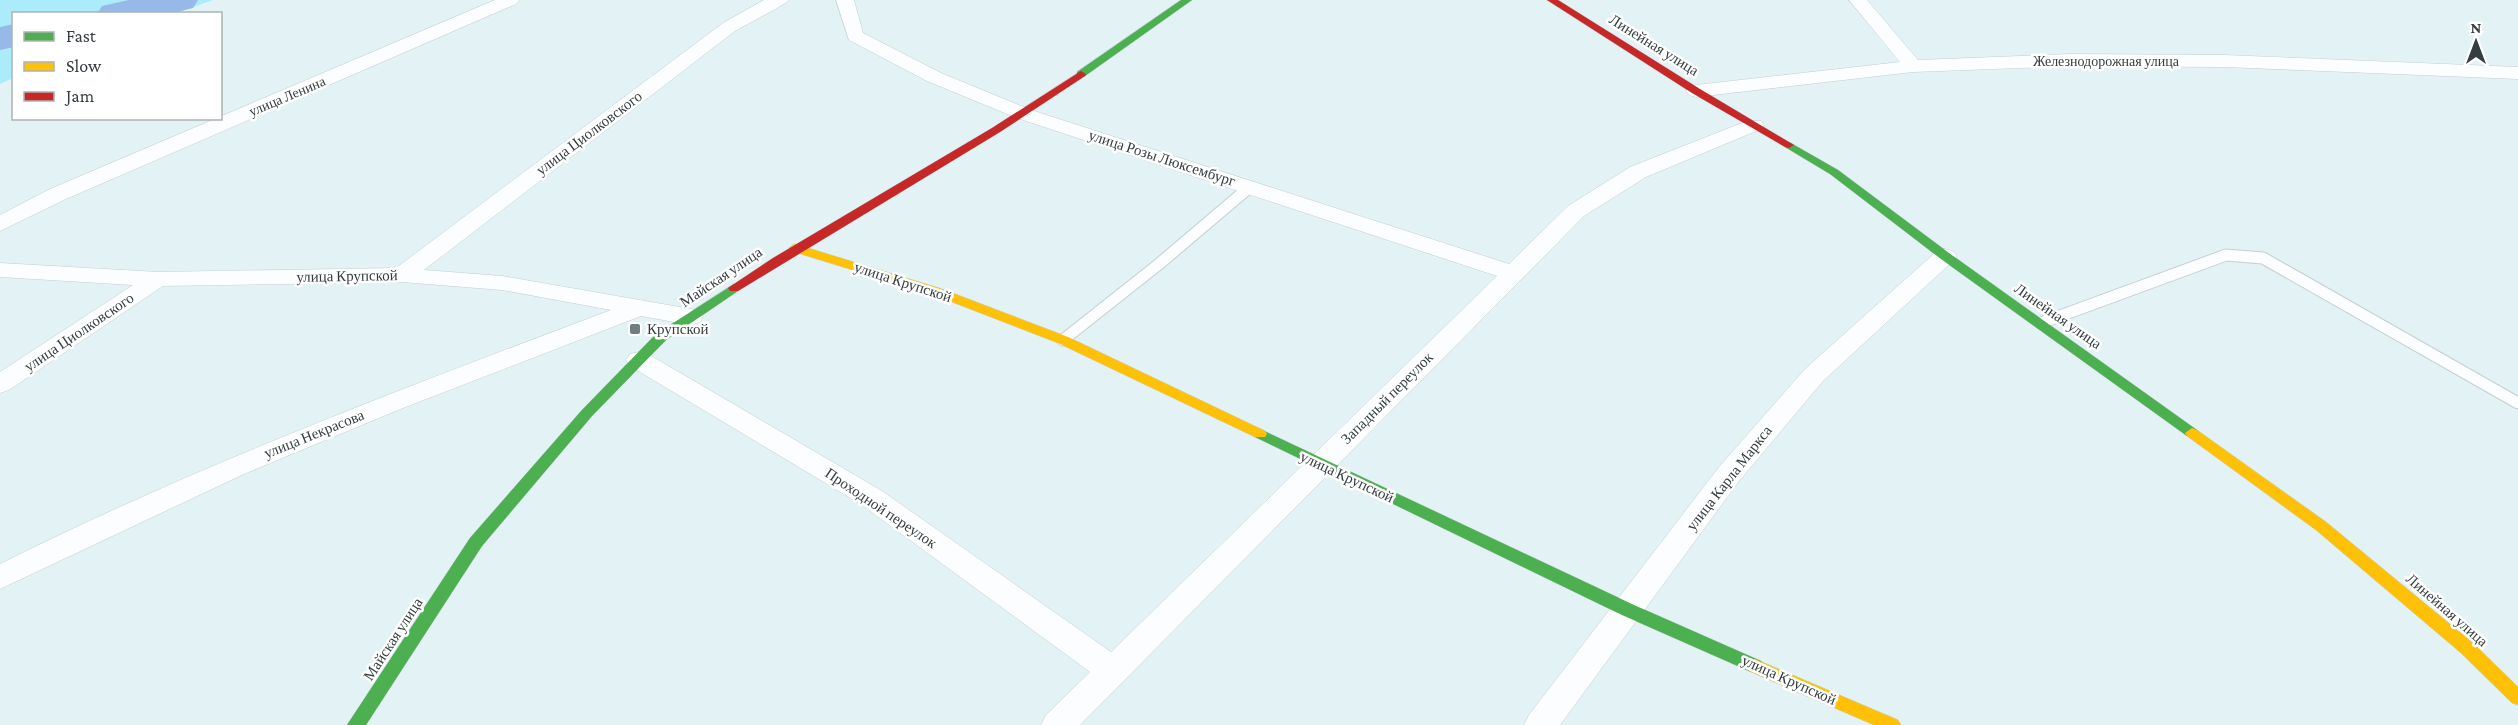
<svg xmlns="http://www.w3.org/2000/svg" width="2518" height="725" viewBox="0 0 2518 725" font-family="'Crimson Pro',serif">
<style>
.green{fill:#abebfa}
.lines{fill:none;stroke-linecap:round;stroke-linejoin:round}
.river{fill:#97b9e8;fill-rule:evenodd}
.lane-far1-casing{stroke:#c4cfd2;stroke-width:10}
.lane-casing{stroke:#c4cfd2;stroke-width:13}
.street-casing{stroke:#c4cfd2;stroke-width:1}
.fast-casing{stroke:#c4cfd2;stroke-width:1}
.slow-casing{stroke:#c4cfd2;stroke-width:1}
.jam-casing{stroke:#c4cfd2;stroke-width:1}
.lane-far1{stroke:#fbfdfe;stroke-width:9}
.lane{stroke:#fbfdfe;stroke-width:11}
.street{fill:#fbfdfe;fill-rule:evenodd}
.fast{fill:#4caf50;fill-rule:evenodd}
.slow{fill:#ffc107;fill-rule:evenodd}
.jam{fill:#c62828;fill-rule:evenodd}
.poi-dot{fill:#717d80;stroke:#fff;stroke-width:2}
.labels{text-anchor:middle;stroke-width:5;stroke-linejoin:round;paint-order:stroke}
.far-street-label{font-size:14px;fill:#343e41;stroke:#fff}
.street-label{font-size:15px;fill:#343e41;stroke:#fff}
.poi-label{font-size:15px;fill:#343e41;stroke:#fff;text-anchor:start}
</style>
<rect width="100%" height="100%" fill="#e3f2f5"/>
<polygon class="green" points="0,0 213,0 177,13 14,14 13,78 0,84"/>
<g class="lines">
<g class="river">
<polygon points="129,0 198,0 193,8 168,14 97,14 102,6"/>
<polygon points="14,24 14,47 0,50 0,27"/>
</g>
<defs>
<polyline id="lane-far1" points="1243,193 1250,187"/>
<g id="lane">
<polyline points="2041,323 2226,255 2263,258 2518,403"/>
<polyline points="1063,340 1159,264 1245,191"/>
</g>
<g id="street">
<polygon points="495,0 519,0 516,4 66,199 0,231 0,215 50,189"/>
<path d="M 764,0 L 789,0 C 785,5 745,25 735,31 L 424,270 L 502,276 L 691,309 L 700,312 L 703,317 L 700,322 L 691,325 L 641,316 L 403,408 L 244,474 L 0,589 L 0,564 C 198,465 404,388 611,310 L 502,290 L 402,282 L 163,286 L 9,390 L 0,393 L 0,372 L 133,285 L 0,277 L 0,263 L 158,272 L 396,268 L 723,23 Z"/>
<polygon points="836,0 854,0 863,33 941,73 1031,110 1509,264 1568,206 1630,167 1747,121 1761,121 1764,125 1761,129 1646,177 1584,216 1080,725 1041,725 1046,715 1090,672 862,505 630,366 626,360 630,354 639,352 648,354 882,491 1111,652 1497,276 1017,118 927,81 849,40"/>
<polygon points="1849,0 1867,0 1918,60 2071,54 2224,55 2518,67 2518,79 2224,67 2071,66 1913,72 1696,97 1689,95 1686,91 1689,87 1696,85 1900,62"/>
<polygon points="1945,249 1953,251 1957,256 1953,261 1823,381 1739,481 1560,725 1524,725 1529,715 1719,467 1805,369 1937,251"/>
</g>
<g id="fast">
<polygon points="1181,0 1192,0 1085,76 1077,76 1077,72"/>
<polygon points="1789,142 1838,170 1949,253 2197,430 2199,433 2197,436 2187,436 1941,259 1830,174 1785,147 1784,145"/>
<polygon points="734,284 740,288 738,291 666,340 592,416 482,546 366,725 347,725 470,538 582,410 656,334"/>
<polygon points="1260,429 1634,605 1761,661 1764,666 1761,671 1755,673 1749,671 1622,615 1255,437 1253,434 1255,431"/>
</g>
<g id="slow">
<polygon points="795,244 942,289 1068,337 1265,431 1267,434 1265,437 1255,437 1058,343 934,295 791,251 789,248"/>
<polygon points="2192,428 2197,430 2326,522 2473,643 2518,687 2518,705 2512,703 2461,653 2316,530 2187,436 2185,433"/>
<polygon points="1755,659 1898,720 1901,725 1874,725 1749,671 1746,666 1749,661"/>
</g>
<g id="jam">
<polygon points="1547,0 1558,0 1700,89 1794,145 1789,148 1785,147 1692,93"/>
<polygon points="1081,71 1086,74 1085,76 1000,132 738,291 730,291 728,288 773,258 992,128"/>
</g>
</defs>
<use href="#lane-far1" class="lane-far1-casing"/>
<use href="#lane" class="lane-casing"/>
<use href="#street" class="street-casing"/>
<use href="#fast" class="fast-casing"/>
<use href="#slow" class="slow-casing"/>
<use href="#jam" class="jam-casing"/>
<use href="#lane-far1" class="lane-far1"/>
<use href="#lane" class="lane"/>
<use href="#street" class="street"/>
<use href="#fast" class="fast"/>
<use href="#slow" class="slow"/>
<use href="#jam" class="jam"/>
</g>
<rect class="poi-dot" x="629" y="323" width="12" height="12" rx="3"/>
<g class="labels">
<g class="far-street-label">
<text x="2106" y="66">Железнодорожная улица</text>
<text transform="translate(287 96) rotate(-23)" y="5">улица Ленина</text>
</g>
<g class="street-label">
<text transform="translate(1654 45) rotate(32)" y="5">Линейная улица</text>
<text transform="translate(589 133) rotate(-37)" y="5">улица Циолковского</text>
<text transform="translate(1162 158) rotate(18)" y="5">улица Розы Люксембург</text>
<text transform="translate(347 276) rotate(-1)" y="5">улица Крупской</text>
<text transform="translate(721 277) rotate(-34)" y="5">Майская улица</text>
<text transform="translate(903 282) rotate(18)" y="5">улица Крупской</text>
<text transform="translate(2058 316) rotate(35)" y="5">Линейная улица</text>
<text transform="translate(79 332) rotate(-34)" y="5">улица Циолковского</text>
<text transform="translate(1387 398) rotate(-45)" y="5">Западный переулок</text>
<text transform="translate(314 434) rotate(-22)" y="5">улица Некрасова</text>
<text transform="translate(1347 477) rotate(25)" y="5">улица Крупской</text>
<text transform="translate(1729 478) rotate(-52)" y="5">улица Карла Маркса</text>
<text transform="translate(881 508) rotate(34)" y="5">Проходной переулок</text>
<text transform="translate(2447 610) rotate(41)" y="5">Линейная улица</text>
<text transform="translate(393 639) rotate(-57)" y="5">Майская улица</text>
<text transform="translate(1789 680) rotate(24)" y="5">улица Крупской</text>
</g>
<g class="poi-label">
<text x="647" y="334">Крупской</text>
</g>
</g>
<rect x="12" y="12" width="210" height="108" fill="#ffffff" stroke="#aeb2b3" stroke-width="1.5"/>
<rect x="24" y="32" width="30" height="9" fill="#4caf50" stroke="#aeb2b3" stroke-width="1.5"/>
<text x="66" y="42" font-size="18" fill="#343e41">Fast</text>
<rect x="24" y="62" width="30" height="9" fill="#ffc107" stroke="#aeb2b3" stroke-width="1.5"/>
<text x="66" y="72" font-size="18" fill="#343e41">Slow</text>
<rect x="24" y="92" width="30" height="9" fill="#c62828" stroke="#aeb2b3" stroke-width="1.5"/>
<text x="66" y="102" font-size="18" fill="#343e41">Jam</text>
<g transform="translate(2476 42)" stroke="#ffffff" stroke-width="4.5" paint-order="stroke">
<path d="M0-4.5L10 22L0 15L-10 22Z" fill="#343e41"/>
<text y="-9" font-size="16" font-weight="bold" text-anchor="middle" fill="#343e41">N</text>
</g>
</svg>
